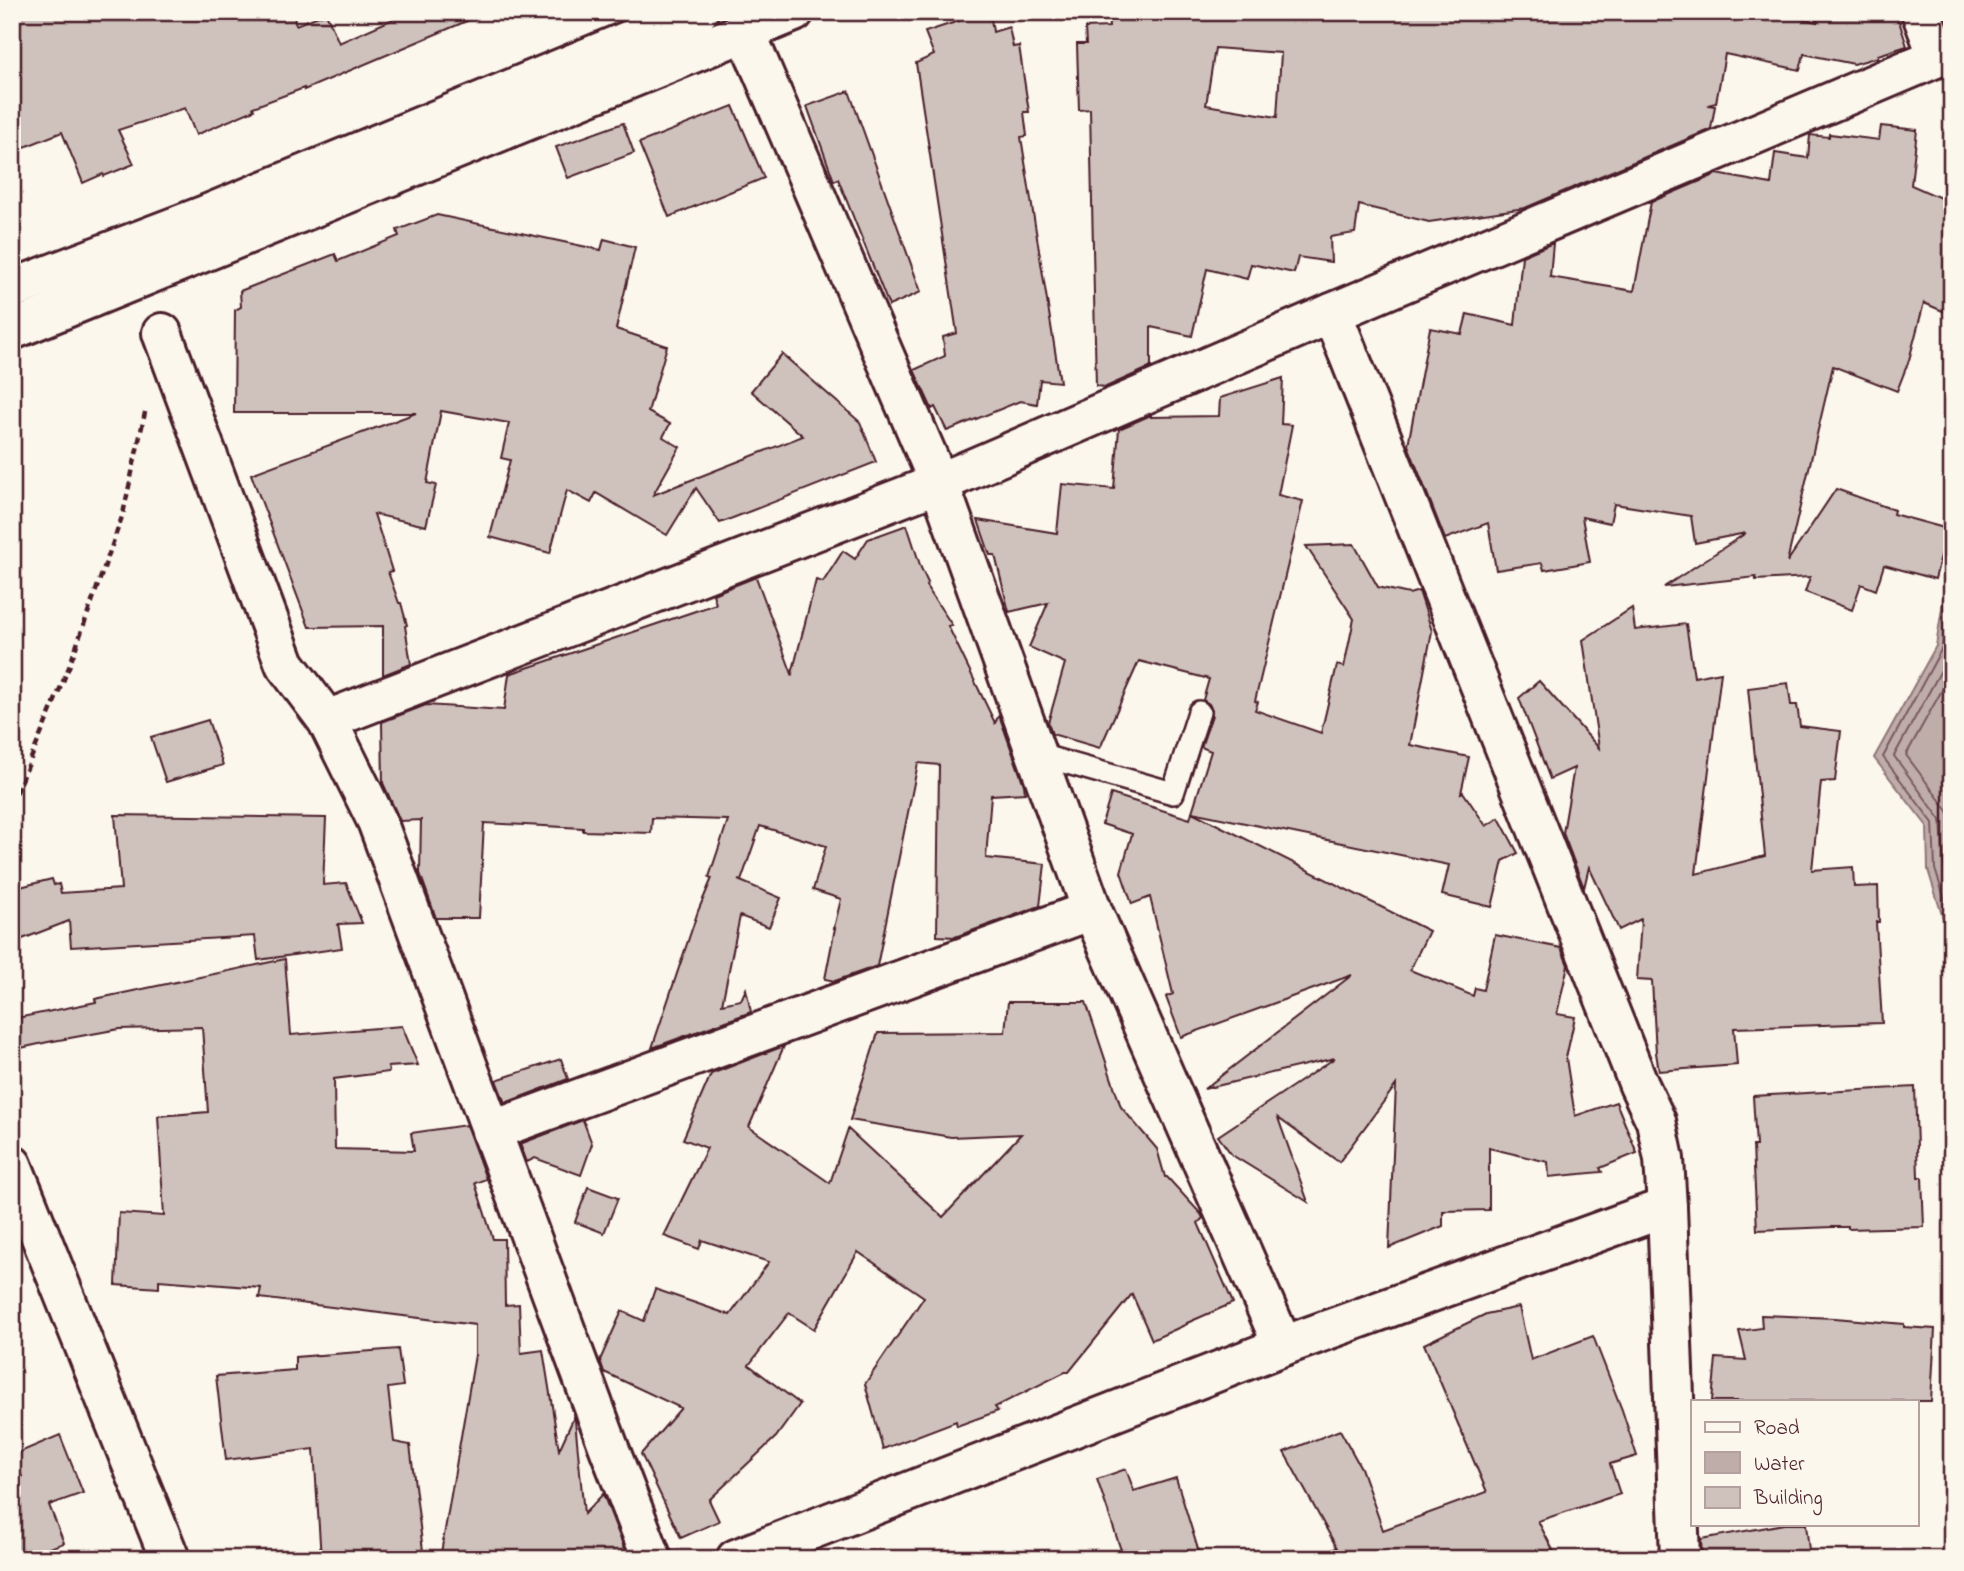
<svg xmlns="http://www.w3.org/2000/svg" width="1964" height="1571" viewBox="0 0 1964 1571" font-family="'Indie Flower',sans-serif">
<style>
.water{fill:#bfadaa;stroke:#907477;stroke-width:2}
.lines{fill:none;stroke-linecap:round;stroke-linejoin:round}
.shore{stroke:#79585e;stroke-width:2}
.building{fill:#cfc2bc;stroke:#4a1f2b;stroke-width:2;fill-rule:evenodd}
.service-casing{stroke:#4a1f2b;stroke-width:26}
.minor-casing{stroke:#4a1f2b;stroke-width:44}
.tertiary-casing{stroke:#4a1f2b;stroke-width:44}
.path{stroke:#4a1f2b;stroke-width:4.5;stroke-dasharray:7 5;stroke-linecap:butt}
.service{stroke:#fbf7ec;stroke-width:21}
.minor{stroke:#fbf7ec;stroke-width:38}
.tertiary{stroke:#fbf7ec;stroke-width:38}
</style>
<rect width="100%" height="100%" fill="#fbf7ec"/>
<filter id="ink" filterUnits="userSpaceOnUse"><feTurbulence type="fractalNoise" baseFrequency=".0143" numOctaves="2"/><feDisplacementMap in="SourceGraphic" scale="14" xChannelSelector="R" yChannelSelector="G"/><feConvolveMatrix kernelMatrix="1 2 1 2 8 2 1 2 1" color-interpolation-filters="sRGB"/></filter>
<g filter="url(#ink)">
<polygon class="water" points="1952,572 1952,927 1943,918 1928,870 1927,826 1874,758 1936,646 1947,577"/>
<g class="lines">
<g class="shore">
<polyline points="1952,589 1942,648 1883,757 1933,823 1935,869 1949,913 1952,917"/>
<polyline points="1952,647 1950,654 1894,756 1941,820 1944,867 1952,893"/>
<polyline points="1952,672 1906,755 1948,811 1952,819"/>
</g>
</g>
<g class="building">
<polygon points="12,12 293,12 296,25 326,13 339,43 409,12 488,12 304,90 304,88 253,107 254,110 196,135 185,108 118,130 134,164 104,176 103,174 83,183 62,132 12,152"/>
<polygon points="974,12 990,12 993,32 1009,27 1013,47 1019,46 1029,112 1024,112 1027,136 1021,137 1060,382 1040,380 1037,404 1020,401 947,431 935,407 932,409 914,370 945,356 943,337 957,333 916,63 934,55 925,32 959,21 958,18"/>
<path d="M 1108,12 L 1779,14 L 1817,22 L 1819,12 L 1896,12 L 1907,46 L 1878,55 L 1878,57 L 1854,64 L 1804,54 L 1800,70 L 1725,54 L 1716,103 L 1708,105 L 1715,106 L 1711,129 L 1525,208 L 1429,222 L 1359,205 L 1355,233 L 1330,237 L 1331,262 L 1298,257 L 1294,273 L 1251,264 L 1247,279 L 1207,269 L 1192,336 L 1151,327 L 1151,367 L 1106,387 L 1096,386 L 1090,109 L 1079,110 L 1077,44 L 1086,44 L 1085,28 L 1109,27 ZM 1215,48 L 1281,53 L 1277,117 L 1206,105 Z"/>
<polygon points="849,91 921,292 889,306 838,179 834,181 807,106"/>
<polygon points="733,106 764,178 669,217 639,143"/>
<polygon points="623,123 634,153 568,178 556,147"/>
<polygon points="1881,126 1917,130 1911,185 1952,203 1952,315 1924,303 1909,360 1897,391 1833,366 1787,562 1836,489 1894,510 1893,514 1948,529 1935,579 1884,565 1876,590 1861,584 1852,610 1805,592 1810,577 1756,580 1756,577 1664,587 1746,533 1695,543 1691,516 1614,504 1610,523 1582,517 1590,562 1544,570 1542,563 1496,570 1488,523 1445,539 1408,445 1430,328 1462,334 1467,314 1515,325 1522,256 1553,243 1550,277 1634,291 1651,202 1717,174 1771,184 1775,153 1808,158 1810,135 1829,137 1829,134 1879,140"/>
<polygon points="437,215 601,250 604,239 635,247 616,329 667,346 648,412 670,424 663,437 680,447 653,495 803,436 751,391 782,354 860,422 876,462 720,523 696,488 667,535 596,493 591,503 567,490 550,553 490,537 510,460 501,458 509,423 441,411 427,483 436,485 426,526 374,514 392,571 388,572 399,603 401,603 407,625 405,626 411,664 383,675 383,626 309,627 251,474 416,413 234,413 235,310 241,307 240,291 335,254 338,261 399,236 397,230"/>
<polygon points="1283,378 1281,424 1292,425 1278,495 1303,501 1255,701 1258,702 1255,710 1321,733 1337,665 1344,667 1354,619 1306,546 1354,544 1378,587 1409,594 1419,591 1432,631 1410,745 1469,757 1461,793 1463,792 1486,826 1499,818 1518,853 1503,861 1492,907 1442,895 1449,865 1192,812 1211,751 1201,747 1212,715 1212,710 1209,704 1203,700 1209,679 1139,661 1100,748 1052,734 1048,723 1065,663 1029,647 1048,603 1009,612 995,555 990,555 978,520 1057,533 1062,484 1114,489 1119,429 1151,415 1151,417 1219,416 1220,398"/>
<polygon points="907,525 921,568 928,583 926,586 952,625 948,626 995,723 999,715 1024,785 1025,793 991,795 986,858 1045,864 1040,906 955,937 937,936 939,765 918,763 877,966 835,981 825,979 835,928 834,928 841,899 813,890 826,846 760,826 741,881 738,880 781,898 769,927 740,916 722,1004 741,1000 746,989 751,1012 652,1048 698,911 712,878 709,877 728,820 652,818 651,833 583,831 583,828 484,823 479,918 436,918 420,873 421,820 400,821 383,783 382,722 426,705 504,710 509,674 716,604 713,594 756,577 792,674 816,580 823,582 843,551 855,559 868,539"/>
<polygon points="1632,608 1635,630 1686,624 1694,677 1721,672 1696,874 1765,856 1748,688 1788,683 1791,705 1797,705 1800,726 1841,731 1835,781 1821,782 1812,870 1853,867 1854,887 1878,886 1879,922 1876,922 1882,1023 1734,1028 1737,1065 1659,1071 1656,1053 1652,981 1637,980 1641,919 1619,930 1589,867 1584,888 1563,833 1574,768 1550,779 1519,698 1539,681 1599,748 1583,640"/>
<polygon points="208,720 223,765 166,782 151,737"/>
<polygon points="1111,794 1190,819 1192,812 1429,931 1410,970 1473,996 1475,988 1483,990 1495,935 1561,948 1568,965 1557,1014 1575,1017 1566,1058 1575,1116 1616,1102 1637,1153 1600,1168 1602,1172 1549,1177 1548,1162 1489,1148 1489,1210 1443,1211 1443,1226 1389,1248 1396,1085 1339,1162 1278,1118 1308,1202 1232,1155 1218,1136 1335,1058 1204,1089 1352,975 1181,1037 1166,997 1173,994 1150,897 1132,904 1121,872 1132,834 1102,824"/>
<polygon points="115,815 326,818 323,885 346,883 362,923 338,924 342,948 258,960 255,936 71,947 69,921 12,943 12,889 52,879 54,885 59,884 61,893 121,889"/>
<polygon points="285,959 291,1035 402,1026 418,1065 388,1067 389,1072 334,1079 335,1149 414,1151 411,1133 466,1125 486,1179 475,1183 493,1239 504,1239 505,1305 519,1304 521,1353 543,1350 559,1450 574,1417 575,1420 584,1514 603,1494 623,1545 624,1555 597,1559 440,1559 475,1355 475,1325 259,1298 261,1288 159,1280 159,1288 116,1285 119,1213 164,1216 158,1116 208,1112 202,1027 119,1029 48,1042 12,1050 12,1019 96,1002 95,999"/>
<polygon points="1008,1002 1086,1002 1121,1107 1157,1149 1165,1177 1167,1177 1201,1214 1203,1218 1198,1223 1233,1303 1187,1323 1187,1324 1152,1340 1132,1294 1069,1372 1065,1372 995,1407 998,1411 957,1426 956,1421 883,1449 865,1384 924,1297 858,1252 814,1329 789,1313 749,1365 800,1404 776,1437 709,1500 719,1521 681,1538 641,1454 681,1408 604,1372 600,1360 622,1311 644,1321 655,1289 730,1315 769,1262 702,1240 699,1249 664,1236 707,1148 683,1139 711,1074 784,1046 749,1127 830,1183 848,1129 943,1217 1021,1134 951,1137 850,1120 878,1033 1005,1032"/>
<polygon points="561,1059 568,1079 505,1103 496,1080"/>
<polygon points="1915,1087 1918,1177 1922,1177 1924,1227 1848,1229 1848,1227 1833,1227 1757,1230 1753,1146 1756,1146 1753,1096"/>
<polygon points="583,1120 592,1144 581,1175 535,1158 527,1162 520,1144"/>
<polygon points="588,1187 618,1198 604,1233 575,1222"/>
<polygon points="1519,1307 1531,1360 1593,1336 1622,1410 1637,1456 1610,1464 1620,1494 1538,1521 1555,1554 1551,1554 1553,1559 1317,1559 1317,1555 1337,1548 1284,1452 1340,1430 1361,1468 1383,1530 1487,1492 1424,1344 1486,1314"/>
<polygon points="1761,1315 1835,1318 1904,1324 1904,1327 1935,1329 1931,1401 1712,1401 1716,1358 1746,1360 1739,1331 1762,1328"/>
<polygon points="398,1349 403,1386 388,1388 394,1442 410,1445 424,1559 321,1559 314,1449 226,1460 216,1376 295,1370 295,1357"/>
<polygon points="60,1435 83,1493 49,1505 64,1543 49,1548 53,1559 12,1559 12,1481 22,1477 13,1455"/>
<polygon points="1126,1469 1134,1491 1176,1478 1201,1559 1124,1559 1097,1479"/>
<polygon points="1784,1524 1806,1524 1810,1559 1702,1559 1701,1539"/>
</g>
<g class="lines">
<defs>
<polyline id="service" points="1036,754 1173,793 1199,712"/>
<g id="minor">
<polyline points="1921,12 1938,57"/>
<polyline points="746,33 939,483 1092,910 1283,1346"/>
<polyline points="1332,313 1639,1085 1656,1121 1664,1159 1667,1207 1680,1559"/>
<polyline points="162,333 285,664 327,720 377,821 609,1448 652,1559"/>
<polyline points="327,720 939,483 1332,313 1952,51"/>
<polyline points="491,1131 1092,910"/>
<polyline points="12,1165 170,1559"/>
<polyline points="736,1559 1283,1346 1667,1207"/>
</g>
<g id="tertiary">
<polyline points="12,289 203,216 698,12"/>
<polyline points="12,330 794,12"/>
</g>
</defs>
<use href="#service" class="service-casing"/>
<use href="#minor" class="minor-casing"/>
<use href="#tertiary" class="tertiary-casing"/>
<polyline class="path" points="12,804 69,667 123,514 146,408"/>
<use href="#service" class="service"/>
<use href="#minor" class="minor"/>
<use href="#tertiary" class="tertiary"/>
</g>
</g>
<rect width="1964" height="1571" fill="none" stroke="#fbf7ec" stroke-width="42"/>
<rect x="21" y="21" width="1922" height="1529" fill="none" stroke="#4a1f2b" stroke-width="2.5" filter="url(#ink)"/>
<rect x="1691" y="1400" width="228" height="126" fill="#fbf7ec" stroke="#b4a19f" stroke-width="2"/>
<rect x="1705" y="1422" width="35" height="10" fill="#fbf7ec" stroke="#b4a19f" stroke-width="2"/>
<text x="1754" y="1434" font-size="21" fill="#4a1f2b">Road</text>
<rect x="1705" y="1452" width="35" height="21" fill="#bfadaa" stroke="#b4a19f" stroke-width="2"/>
<text x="1754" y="1470" font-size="21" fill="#4a1f2b">Water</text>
<rect x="1705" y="1487" width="35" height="21" fill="#cfc2bc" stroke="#b4a19f" stroke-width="2"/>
<text x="1754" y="1504" font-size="21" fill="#4a1f2b">Building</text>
</svg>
